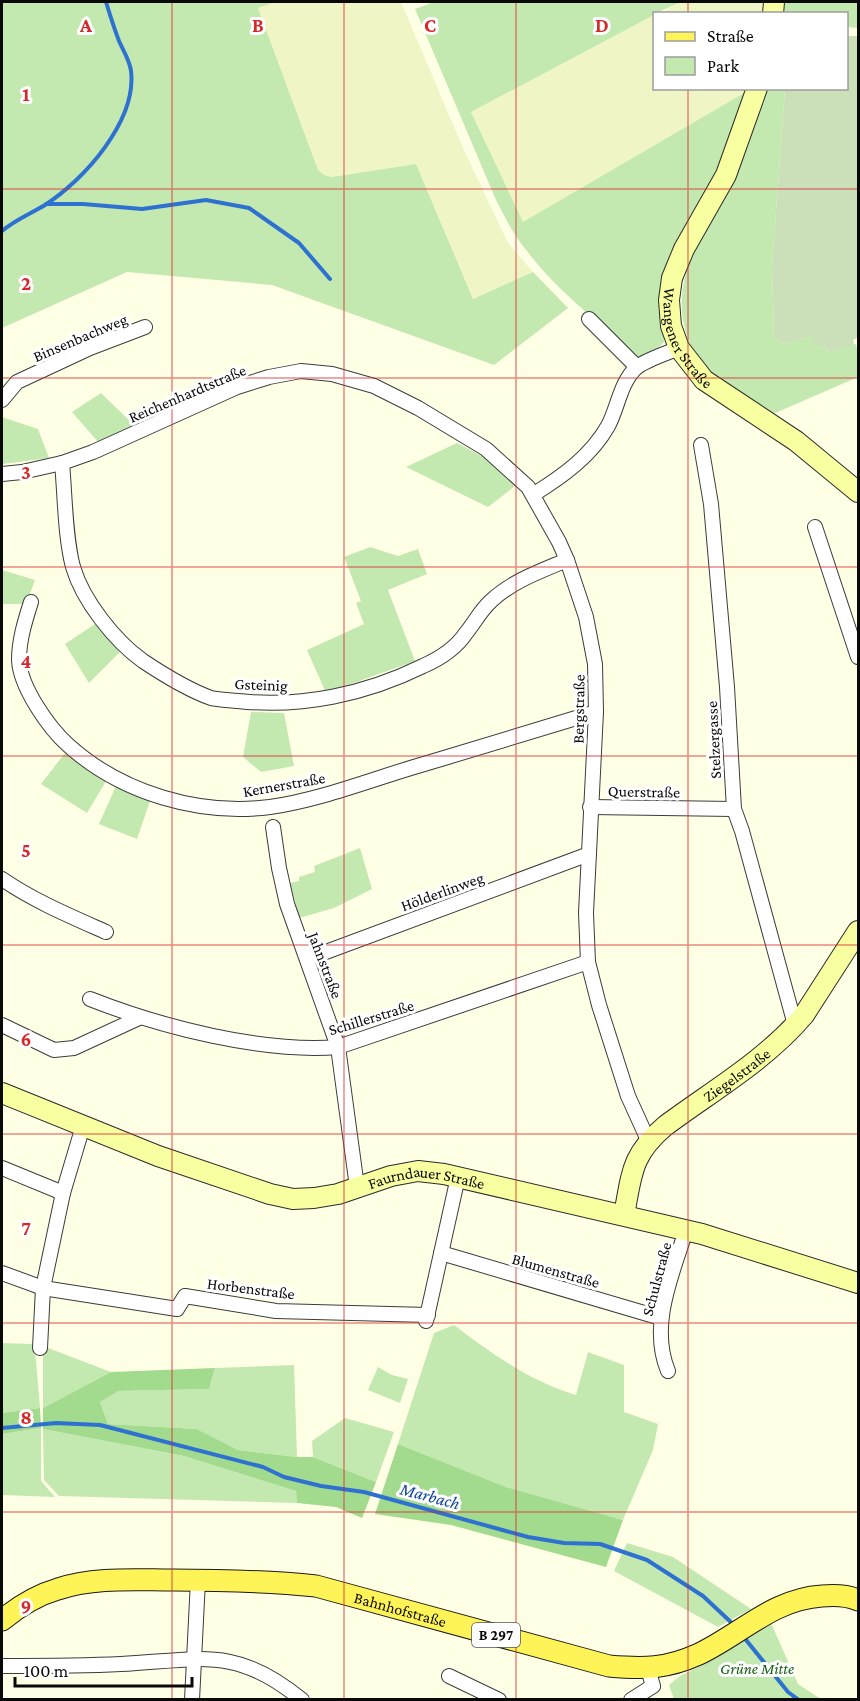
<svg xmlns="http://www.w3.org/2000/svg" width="860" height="1701" viewBox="0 0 860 1701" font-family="'Crimson Pro',serif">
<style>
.farmland{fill:#f0f5c6}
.green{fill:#c3e9b0}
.forest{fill:#a2da8e}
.cemetery{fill:#cbdfb9}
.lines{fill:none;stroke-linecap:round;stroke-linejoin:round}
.stream{stroke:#2e71d1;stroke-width:4}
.street-casing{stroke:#3c3c3c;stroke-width:16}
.secondary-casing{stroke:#2b2b2b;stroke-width:22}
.primary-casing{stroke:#1a1a1a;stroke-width:23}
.street{stroke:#fff;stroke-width:14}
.secondary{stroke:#f8ffa1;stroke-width:20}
.primary{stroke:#fef457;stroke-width:21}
.grid{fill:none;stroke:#d62828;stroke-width:1.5;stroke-opacity:0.55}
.labels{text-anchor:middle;stroke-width:6;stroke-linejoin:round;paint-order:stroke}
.shield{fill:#fff;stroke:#535353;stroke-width:1.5}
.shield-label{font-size:15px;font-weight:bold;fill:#090909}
.street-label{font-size:16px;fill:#090909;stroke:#fff}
.park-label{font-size:16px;font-style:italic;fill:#1b6119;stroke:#fff}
.water-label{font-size:18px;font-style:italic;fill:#11469d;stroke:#fff}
.grid-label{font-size:20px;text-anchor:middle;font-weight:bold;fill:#d62828;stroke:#fff;stroke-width:6;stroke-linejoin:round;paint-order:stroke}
</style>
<rect width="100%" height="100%" fill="#ffffe6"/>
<g class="farmland">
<polygon points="276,2 401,2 463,148 508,243 533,272 473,299 416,164 332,177 324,175 318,170 258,8"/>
<polygon points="681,2 768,2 767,13 658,14"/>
<polygon points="654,15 654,88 751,89 523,223 471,112"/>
</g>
<g class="green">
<polygon points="2,2 276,2 258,8 318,170 324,175 332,177 416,164 473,299 533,272 568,308 494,365 272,285 127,272 2,328"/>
<path d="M 434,2 L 681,2 L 654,14 L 654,15 L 471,112 L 523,222 L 751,89 L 714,181 L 664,330 L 664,342 C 657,349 648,358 637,358 C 602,325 556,290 527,251 C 514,236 505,217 496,200 L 415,9 Z"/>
<polygon points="781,2 858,2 858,28 847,27 846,14 780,14"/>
<path d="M 763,89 L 785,89 L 772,266 L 774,337 L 784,344 L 812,336 L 824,344 L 827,352 L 856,344 L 858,355 L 858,377 L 773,414 C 748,399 715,382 697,357 C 684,337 679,310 683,287 C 687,262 700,238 710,214 C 727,172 745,131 763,89 Z"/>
<polygon points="101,393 135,426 99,443 72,412"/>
<polygon points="2,417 38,429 49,458 2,464"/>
<polygon points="457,443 489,460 515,486 488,507 406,467"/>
<polygon points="370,547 398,556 418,549 427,574 388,590 415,661 326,693 307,650 364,624 356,603 361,601 344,557"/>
<polygon points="2,570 35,580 26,604 2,604"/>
<polygon points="95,624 120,652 89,683 65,644"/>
<polygon points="251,712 284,713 294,766 261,772 243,757"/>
<polygon points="65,753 106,781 87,813 41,784"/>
<polygon points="116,786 151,798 137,839 99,824"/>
<polygon points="360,848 372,889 334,908 299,918 290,883 299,881 299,877 315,872 314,866"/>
<path d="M 454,1325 C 492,1354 530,1381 576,1395 L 588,1352 L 624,1365 L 624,1412 L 658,1424 L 653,1450 L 623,1520 L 506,1487 L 398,1444 L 434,1333 Z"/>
<polygon points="2,1343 32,1344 36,1360 40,1408 2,1413"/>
<polygon points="43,1346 111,1372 43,1408"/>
<polygon points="294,1365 297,1457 238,1450 197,1429 108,1424 100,1402 117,1391 209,1389 215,1368"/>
<polygon points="378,1367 392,1375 408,1379 400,1403 368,1390"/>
<polygon points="345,1418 394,1432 376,1482 313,1457 312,1441"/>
<polygon points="41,1428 41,1481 55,1497 2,1495 2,1434"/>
<polygon points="43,1429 184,1456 296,1491 297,1503 59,1496 44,1480"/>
<polygon points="627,1543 673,1557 751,1609 718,1627 614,1571"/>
<polygon points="771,1623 798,1684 821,1699 674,1699 669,1685 680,1676 704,1664"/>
</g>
<g class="forest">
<polygon points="215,1368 209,1389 118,1391 100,1402 108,1424 197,1429 238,1450 297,1457 313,1457 376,1482 362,1518 336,1507 297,1503 296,1491 184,1456 43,1429 43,1408 111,1372"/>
<polygon points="40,1408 41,1428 2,1434 2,1413"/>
<polygon points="398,1444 506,1487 623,1520 606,1567 451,1525 375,1514"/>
</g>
<polygon class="cemetery" points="847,36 858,36 858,337 853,340 854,345 827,352 824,344 815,346 812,336 784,344 774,337 772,266 785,89 846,88"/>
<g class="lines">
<g class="stream">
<polyline points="46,204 83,204 142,209 206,200 249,208 299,243 330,279"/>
<path d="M 2,231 C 15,220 30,214 45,205 C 84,180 137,121 131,71 C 130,61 123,50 119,41 C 114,28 110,15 106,2"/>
<polyline points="2,1428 56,1423 100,1425 263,1467 284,1477 321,1486 364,1492 528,1537 564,1543 600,1544 647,1560 703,1596 734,1625"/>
<polyline points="742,1635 788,1692 799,1700"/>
</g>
<defs>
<g id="street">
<polyline points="589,319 637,367"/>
<polyline points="2,400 17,382 90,348 145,327"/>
<polyline points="701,445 711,504 727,687 734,809 742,831 795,1025"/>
<path d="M 62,463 C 65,495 65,537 73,567 C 83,601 115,641 143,661 C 164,675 186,689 211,698 C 219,700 229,700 238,701 C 302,708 366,694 423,666 C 439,659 456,648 466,633 C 475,622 480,611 491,601 C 512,581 541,571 567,560"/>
<polyline points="2,474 22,472 62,463 93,452 237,387 269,377 301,371 332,374 374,386 418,408 486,449 528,487 559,542 567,560 586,617 595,664 596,712 586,913 588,962 599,1005 628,1096 648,1140"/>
<path d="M 534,494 C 563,476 591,456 608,426 C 618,408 620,382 637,367 C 646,360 667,353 679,348"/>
<polyline points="815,527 858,657"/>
<path d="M 31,602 C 25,621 19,640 19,660 C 20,687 49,728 68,745 C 121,793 199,816 270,807 C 319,800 367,781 414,767 C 475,749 536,730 596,712"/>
<polyline points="590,807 734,809"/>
<polyline points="273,827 279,868 287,904 338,1047 357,1187"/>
<path d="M 2,879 C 34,901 70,916 106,932"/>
<polyline points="307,959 589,854"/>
<path d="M 90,999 C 161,1027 262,1053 338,1047 L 588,962"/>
<polyline points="2,1025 54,1050 74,1048 139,1018"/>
<polyline points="2,1168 63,1193"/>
<polyline points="441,1253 661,1318"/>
<polyline points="2,1273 43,1288 177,1309 185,1296 276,1311 428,1315"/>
<polyline points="426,1321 458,1177"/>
<polyline points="40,1348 43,1288 63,1193 83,1126"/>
<path d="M 668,1371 C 649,1325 672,1275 686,1230"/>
<path d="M 2,1666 C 41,1666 81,1666 121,1664 C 199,1660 236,1645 302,1700"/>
<polyline points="449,1676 499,1700"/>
<polyline points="192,1700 198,1580"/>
<polyline points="631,1700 653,1686 648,1669"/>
</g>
<g id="secondary">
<polyline points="773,14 774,2"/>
<path id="s1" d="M 757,88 L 726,175 L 684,249 L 672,278 L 669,300 L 671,326 L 679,348 L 704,380 L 796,441 L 858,492"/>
<path id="s2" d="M 2,1093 L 158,1156 L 270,1194 L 293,1199 L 314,1198 L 338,1194 L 391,1176 L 418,1171 L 444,1174 L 702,1234 L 858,1283"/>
<path id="s3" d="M 624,1215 C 632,1173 631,1155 665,1126 C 712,1091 766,1060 804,1015 L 858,931"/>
</g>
<g id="primary">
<path id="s4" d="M 2,1620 C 18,1607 37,1595 58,1589 C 94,1577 134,1580 172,1580 C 220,1580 268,1581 316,1586 L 609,1666 C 644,1669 666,1669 699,1654 C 741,1634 773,1599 822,1596 C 834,1595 847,1595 858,1600"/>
</g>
</defs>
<use href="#street" class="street-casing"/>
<use href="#secondary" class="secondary-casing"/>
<use href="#primary" class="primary-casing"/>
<use href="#street" class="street"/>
<use href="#secondary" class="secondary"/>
<use href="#primary" class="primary"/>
</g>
<path class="grid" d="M 172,2 L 172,1700M 344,2 L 344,1700M 516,2 L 516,1700M 688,2 L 688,14M 688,88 L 688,1700M 2,189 L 858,189M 2,378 L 858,378M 2,567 L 858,567M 2,756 L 858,756M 2,945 L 858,945M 2,1134 L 858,1134M 2,1323 L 858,1323M 2,1512 L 858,1512"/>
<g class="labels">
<rect class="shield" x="472" y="1623" width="48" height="24" rx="4.5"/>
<g class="shield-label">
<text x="496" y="1640">B 297</text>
</g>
<g class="street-label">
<text dy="6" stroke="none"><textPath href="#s1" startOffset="274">Wangener Straße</textPath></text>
<text transform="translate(80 337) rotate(-23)" y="6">Binsenbachweg</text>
<text transform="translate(187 393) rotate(-23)" y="6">Reichenhardtstraße</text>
<text transform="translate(261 684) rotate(2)" y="6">Gsteinig</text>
<text transform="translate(578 709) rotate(-89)" y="6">Bergstraße</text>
<text transform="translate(713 740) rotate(-93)" y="6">Stelzergasse</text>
<text transform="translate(284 784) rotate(-10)" y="6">Kernerstraße</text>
<text transform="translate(644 791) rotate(1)" y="6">Querstraße</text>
<text transform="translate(442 891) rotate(-20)" y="6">Hölderlinweg</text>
<text transform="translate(326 965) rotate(69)" y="6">Jahnstraße</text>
<text transform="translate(371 1017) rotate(-17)" y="6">Schillerstraße</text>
<text dy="6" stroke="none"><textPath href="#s3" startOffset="189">Ziegelstraße</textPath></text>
<text dy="6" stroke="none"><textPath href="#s2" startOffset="447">Faurndauer Straße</textPath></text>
<text transform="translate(556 1270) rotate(16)" y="6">Blumenstraße</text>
<text transform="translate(656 1279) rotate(-75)" y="6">Schulstraße</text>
<text transform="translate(251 1288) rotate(7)" y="6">Horbenstraße</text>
<text dy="6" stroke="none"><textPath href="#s4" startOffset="411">Bahnhofstraße</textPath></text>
</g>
<g class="park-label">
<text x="757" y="1674">Grüne Mitte</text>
</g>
<g class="water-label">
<text transform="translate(430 1496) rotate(15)" y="6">Marbach</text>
</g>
</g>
<g class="grid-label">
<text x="86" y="32">A</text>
<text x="258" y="32">B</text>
<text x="430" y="32">C</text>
<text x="602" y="32">D</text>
<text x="26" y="101">1</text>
<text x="26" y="290">2</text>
<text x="26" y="479">3</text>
<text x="26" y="668">4</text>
<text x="26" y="857">5</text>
<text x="26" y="1046">6</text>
<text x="26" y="1235">7</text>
<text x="26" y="1424">8</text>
<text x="26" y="1613">9</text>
</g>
<rect width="860" height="1701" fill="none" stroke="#090909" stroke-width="6"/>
<rect x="653" y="12" width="195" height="78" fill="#ffffff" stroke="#9d9d9d" stroke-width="1.5"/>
<rect x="665" y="32" width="30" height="9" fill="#fef457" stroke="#9d9d9d" stroke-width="1.5"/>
<text x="707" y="42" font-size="18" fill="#090909">Straße</text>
<rect x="665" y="57" width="30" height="18" fill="#c3e9b0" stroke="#9d9d9d" stroke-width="1.5"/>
<text x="707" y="72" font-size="18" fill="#090909">Park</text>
<path d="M15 1677v9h177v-9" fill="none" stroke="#090909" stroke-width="3"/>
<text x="24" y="1677" font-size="18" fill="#090909" stroke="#ffffff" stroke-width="4.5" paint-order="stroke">100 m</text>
</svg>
